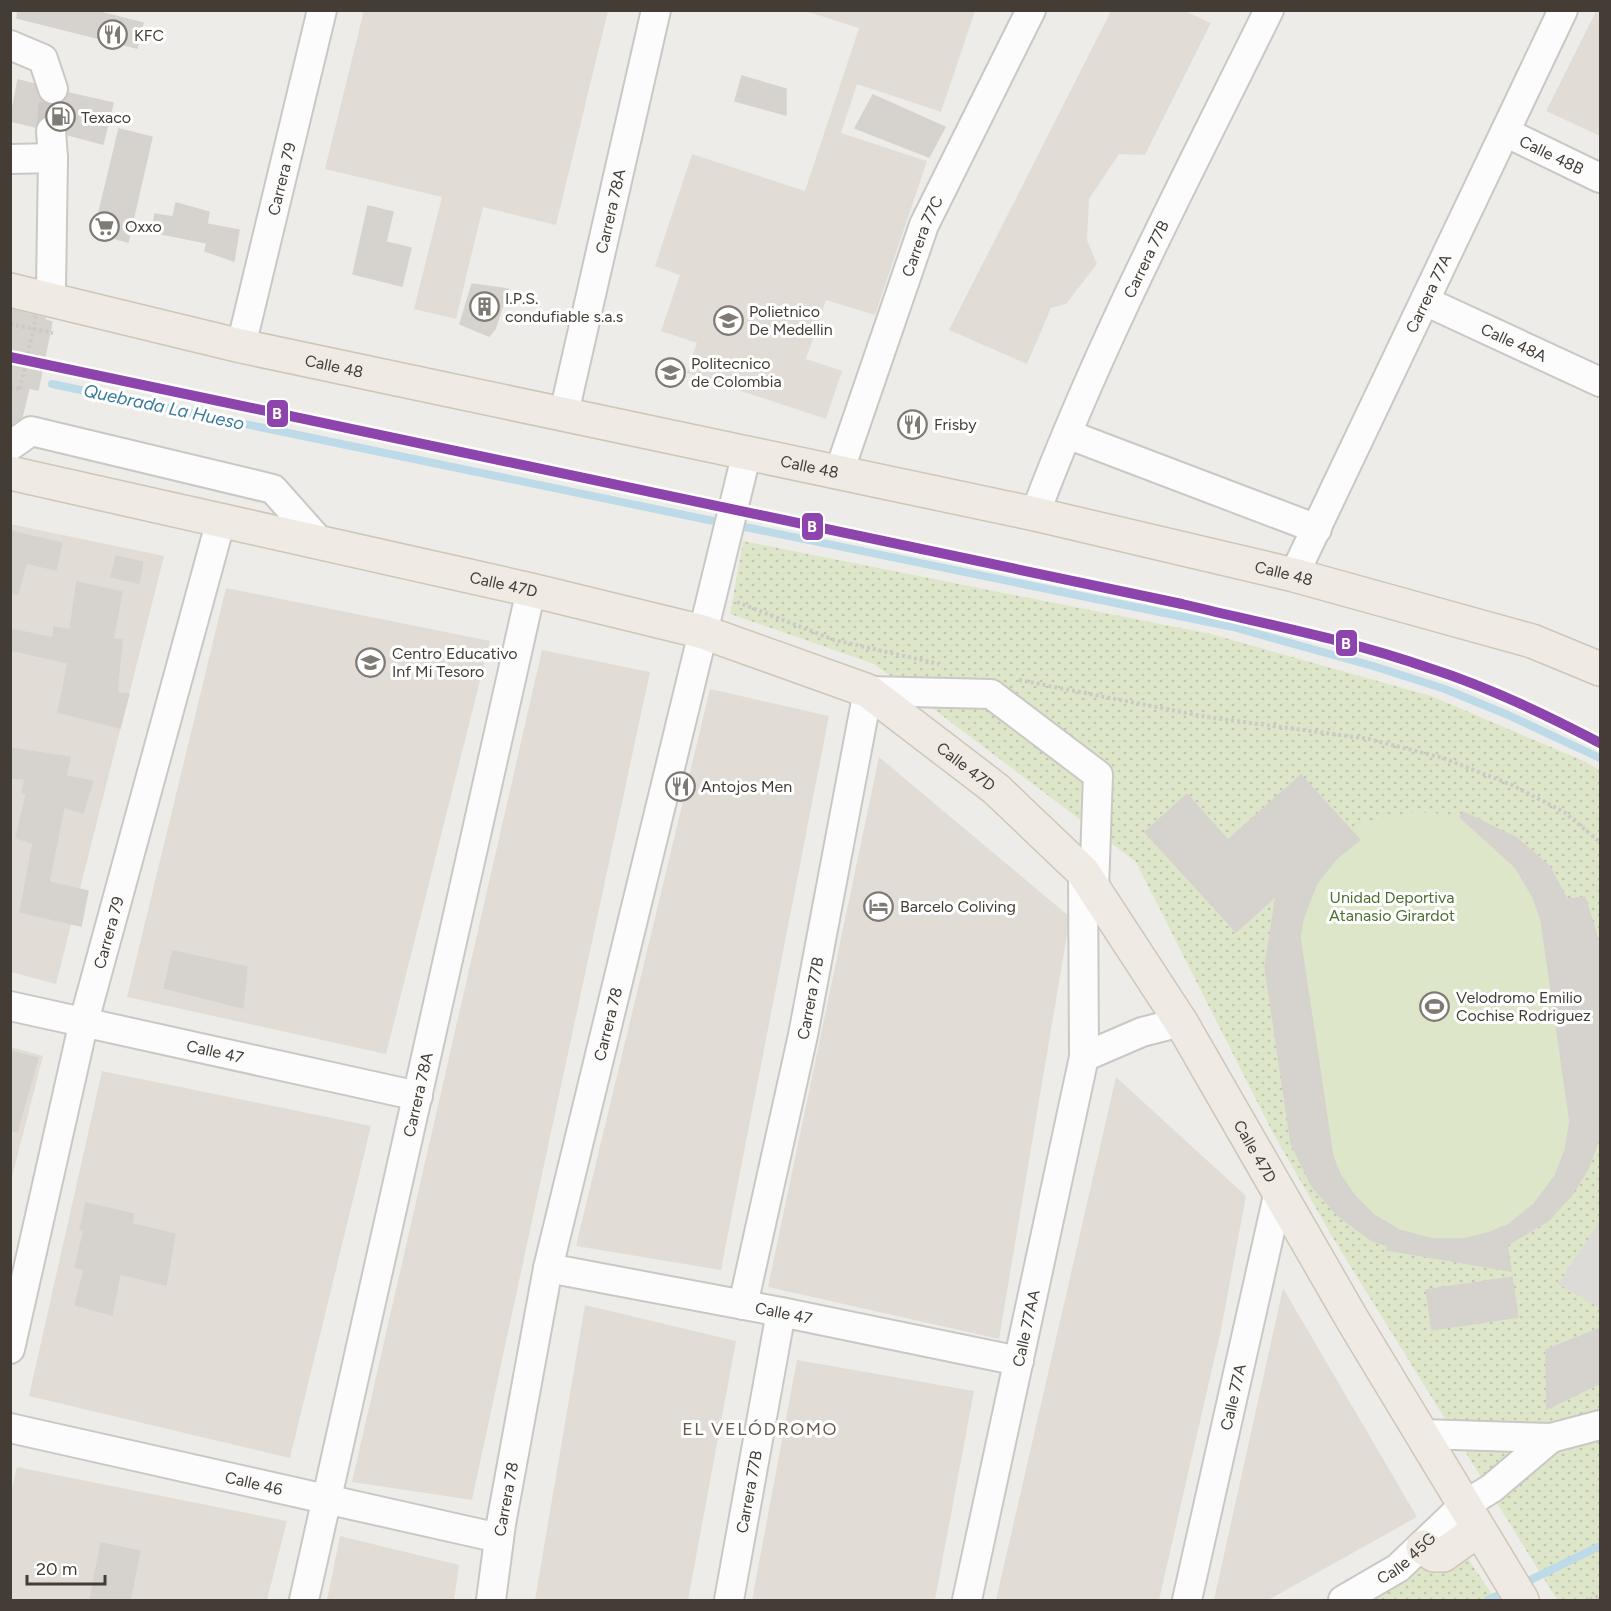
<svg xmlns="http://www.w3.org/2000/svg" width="1611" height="1611" viewBox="0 0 1611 1611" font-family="Figtree,sans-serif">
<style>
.residential{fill:#e1ddd6}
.grass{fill:url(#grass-dots)}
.pitch{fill:#dee6ca}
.parking{fill:#dddbd8}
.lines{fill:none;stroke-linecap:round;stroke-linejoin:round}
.stream{stroke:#bcdae8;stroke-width:8}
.building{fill:#d6d3cf;stroke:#d6d3ce;stroke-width:1.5}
.minor-tunnel{stroke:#ccc9c4;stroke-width:28;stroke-dasharray:28 14;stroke-linecap:butt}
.minor-casing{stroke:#cac8c4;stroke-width:32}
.major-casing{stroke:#cfc6b7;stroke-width:36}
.path{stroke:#cccac6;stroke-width:4;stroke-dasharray:3 3;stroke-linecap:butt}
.minor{stroke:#fcfcfc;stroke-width:28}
.major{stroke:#efebe4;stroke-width:33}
.path-bridge{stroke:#cccac6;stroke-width:4;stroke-dasharray:3 3;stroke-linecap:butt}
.metro-1-casing{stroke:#fff;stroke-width:15}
.metro-1{stroke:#8e44ad;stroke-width:10}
.labels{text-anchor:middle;stroke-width:6;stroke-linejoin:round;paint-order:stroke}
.poi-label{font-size:16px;fill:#433d36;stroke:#fff;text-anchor:start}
.street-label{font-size:16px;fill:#433d36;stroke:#fff}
.park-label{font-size:16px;fill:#4c6e2f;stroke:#fff}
.water-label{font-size:18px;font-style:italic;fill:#387a9d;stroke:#fff}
.neighbourhood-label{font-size:18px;letter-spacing:1.5px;fill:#645a4e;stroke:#fff}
.line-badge{stroke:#fff;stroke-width:2}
.badge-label{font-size:16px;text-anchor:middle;font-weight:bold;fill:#fff}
</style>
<defs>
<pattern id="grass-dots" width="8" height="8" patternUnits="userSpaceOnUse" patternTransform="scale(1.5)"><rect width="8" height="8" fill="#dee6ca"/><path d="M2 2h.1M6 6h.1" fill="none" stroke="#c0c6ae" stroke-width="1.8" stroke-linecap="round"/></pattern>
</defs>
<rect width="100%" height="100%" fill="#eeece8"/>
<g class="residential">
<polygon points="364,10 608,11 556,225 483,207 456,319 414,309 442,197 325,169"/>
<polygon points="805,11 975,11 941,112 857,84 841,133 927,161 875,315 826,300 806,359 842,371 826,419 687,373 697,343 661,331 680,275 655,266 692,154 805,191 859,28"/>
<polygon points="1111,11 1185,11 1211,23 1145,155 1119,154 1089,199 1087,240 1097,264 1066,304 1051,308 1027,364 949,330"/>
<polygon points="1596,11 1600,11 1600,136 1546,111"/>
<polygon points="10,524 164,556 56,984 11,972"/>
<polygon points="226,588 490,641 386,1054 127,997"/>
<polygon points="542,650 650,672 472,1500 352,1482"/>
<polygon points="710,689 829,716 721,1270 576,1246"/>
<polygon points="879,757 1070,917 999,1339 768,1287"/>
<polygon points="11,1047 43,1056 11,1181"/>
<polygon points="102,1071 371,1126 290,1458 29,1396"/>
<polygon points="1116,1077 1246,1196 1221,1330 1159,1600 996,1600"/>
<polygon points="1283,1288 1417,1517 1268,1600 1214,1600"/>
<polygon points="585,1305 736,1341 688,1600 535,1600"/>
<polygon points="797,1360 974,1391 935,1600 752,1600"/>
<polygon points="17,1467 287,1521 267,1600 11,1600 10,1496"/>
<polygon points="340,1536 459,1565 454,1600 327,1600"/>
</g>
<g class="grass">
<polygon points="743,541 1211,634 1431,696 1586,762 1600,771 1600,1600 1557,1600 1333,1238 1274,1135 1136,862 874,664 730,614"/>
<polygon points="1460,1547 1496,1600 1362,1600"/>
</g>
<path class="pitch" d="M 1414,812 C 1465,814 1514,826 1549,866 C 1557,874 1562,888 1567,899 L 1585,897 L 1600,946 L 1600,1119 L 1599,1139 L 1588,1169 L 1571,1196 L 1548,1221 L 1503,1247 L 1403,1252 L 1371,1240 L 1337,1215 L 1311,1185 L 1291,1143 L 1265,967 L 1325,845 L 1369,821 Z"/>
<polygon class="parking" points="1600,1221 1600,1308 1558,1284"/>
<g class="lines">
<g class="stream">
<polyline points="52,384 723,523"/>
<polyline points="735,525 1233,627 1373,666 1445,689 1508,715 1600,758"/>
<polyline points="1522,1584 1600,1546"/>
<polyline points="1488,1600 1508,1591"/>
</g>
</g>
<g class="building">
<polygon points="18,10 92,10 143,23 137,48 17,18"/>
<polygon points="742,76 786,89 786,115 735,101"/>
<polygon points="18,80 34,84 42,101 49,105 59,104 69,93 113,103 103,144 68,135 65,122 58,116 42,117 35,127 10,121"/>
<polygon points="873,95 945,127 929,157 855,128"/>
<polygon points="119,129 152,137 128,242 94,233"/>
<polygon points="176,203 209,212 207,224 239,230 234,261 205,251 207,243 152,232 155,214 173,217"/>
<polygon points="368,206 393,212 386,242 411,248 402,286 353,274"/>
<polygon points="472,284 508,289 495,329 489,336 460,324"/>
<polygon points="10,309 45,318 45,320 52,322 38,390 29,388 22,417 10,425"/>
<polygon points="10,531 62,543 56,570 26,563 18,594 10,593"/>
<polygon points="116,556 143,562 139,583 111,577"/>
<polygon points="77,582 122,592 113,639 122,640 117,693 129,694 120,728 58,712 68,663 10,650 10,629 53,638 54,627 70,630"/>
<polygon points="10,748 70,757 66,776 93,781 83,813 64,807 49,882 88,891 81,926 20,912 33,843 16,838 26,794 22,792 25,779 10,778"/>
<polygon points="1301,775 1360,840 1337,858 1317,883 1303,919 1300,937 1333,1157 1341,1176 1355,1196 1374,1215 1399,1230 1433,1239 1464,1239 1491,1232 1504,1226 1504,1228 1534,1204 1555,1176 1565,1150 1570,1122 1541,920 1533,897 1515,867 1460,817 1463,812 1517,838 1550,867 1567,899 1585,897 1600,946 1599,1139 1588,1169 1571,1196 1548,1221 1507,1245 1511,1271 1387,1250 1388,1246 1371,1240 1337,1215 1311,1185 1291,1143 1265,967 1276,896 1236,932 1145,832 1187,794 1228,840"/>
<polygon points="173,951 247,967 243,1008 164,988"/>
<polygon points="10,1051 38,1058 17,1132 10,1131"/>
<polygon points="86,1203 134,1214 132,1224 175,1234 166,1285 120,1274 112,1315 75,1305 84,1270 75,1267 84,1230 80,1230"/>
<polygon points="1512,1277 1518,1317 1432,1330 1426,1290"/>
<polygon points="1600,1328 1600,1383 1547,1409 1546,1350"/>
<polygon points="101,1543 140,1551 130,1600 90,1600"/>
</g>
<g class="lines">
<polyline class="minor-tunnel" points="51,131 53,89"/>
<defs>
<g id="minor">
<polyline points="10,45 43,59 53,89"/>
<polyline points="51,131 53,158 51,287 53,301"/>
<path id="s1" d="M 1505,132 L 1600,178"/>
<polyline points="10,159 53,158"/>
<path id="s2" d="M 1425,301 L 1600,382"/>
<path id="s3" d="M 241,346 L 322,10"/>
<path id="s4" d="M 564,413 L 656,10"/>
<polyline points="1067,434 1317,529"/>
<polyline points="10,446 31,431 273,489 321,543"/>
<path id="s5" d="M 839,472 L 924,225 L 1031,10"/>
<path id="s6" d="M 1035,514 C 1100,341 1187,176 1269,10"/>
<path id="s7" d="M 1294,575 L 1563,10"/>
<path id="s8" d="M 10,1006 L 418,1096"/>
<polyline points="1084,1057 1142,1032 1181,1022"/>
<path id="s9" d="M 548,1268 L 781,1312 L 1019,1361"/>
<path id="s10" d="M 743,1305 L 803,1035 L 868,691 L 991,694 L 1098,775 L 1094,889"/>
<path id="s11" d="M 10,1349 L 84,1021 L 221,520"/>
<path id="s12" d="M 10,1428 L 499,1538"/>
<polyline points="1422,1434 1551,1438 1600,1425"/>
<path id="s13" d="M 304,1600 L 531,590"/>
<path id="s14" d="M 491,1600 L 501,1524 L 548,1268 L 747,452"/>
<path id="s15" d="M 729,1600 L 781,1312"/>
<path id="s16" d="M 967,1600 L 1084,1057 L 1083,872"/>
<path id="s17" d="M 1187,1600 L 1279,1191"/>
<path id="s18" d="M 1343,1600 L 1398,1568 L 1463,1506 L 1492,1488 L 1551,1438"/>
</g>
<g id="major">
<path id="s19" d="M 10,290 L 241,346 L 1035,514 L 1294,575 L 1532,641 L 1600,669"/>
<path id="s20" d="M 10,473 L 531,590 L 703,632 L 868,691 L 996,789 L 1083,872 L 1181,1022 L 1352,1319 L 1522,1600"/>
<polyline points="1423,1547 1434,1555 1443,1555 1478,1530"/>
</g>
</defs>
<use href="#minor" class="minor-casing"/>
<use href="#major" class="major-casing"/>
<g class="path">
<polyline points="10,324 53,333"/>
<polyline points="10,387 20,389"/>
<polyline points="737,602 834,640 939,664"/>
<polyline points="1019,680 1207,717 1369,739 1443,758 1512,785 1564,812 1600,842"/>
<polyline points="1590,1600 1600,1595"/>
</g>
<use href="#minor" class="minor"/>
<use href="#major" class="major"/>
<polyline class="path-bridge" points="20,389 36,316"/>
<defs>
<path id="metro-1" d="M 10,357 L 1182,604 C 1265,624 1349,640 1429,668 C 1489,687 1545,714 1600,743"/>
</defs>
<use href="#metro-1" class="metro-1-casing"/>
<use href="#metro-1" class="metro-1"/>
</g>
<defs>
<symbol id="restaurant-ring" viewBox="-11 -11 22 22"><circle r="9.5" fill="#fff" stroke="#7f7a74" stroke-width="1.5"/><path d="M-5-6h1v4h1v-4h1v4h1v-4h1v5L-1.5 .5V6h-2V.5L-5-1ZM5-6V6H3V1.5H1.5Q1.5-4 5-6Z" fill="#7f7a74"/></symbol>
<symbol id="fuel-ring" viewBox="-11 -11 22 22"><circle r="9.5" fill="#fff" stroke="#7f7a74" stroke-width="1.5"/><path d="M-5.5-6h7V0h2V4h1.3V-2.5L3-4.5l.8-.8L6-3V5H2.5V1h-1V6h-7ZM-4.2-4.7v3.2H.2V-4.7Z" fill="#7f7a74"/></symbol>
<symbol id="supermarket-ring" viewBox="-11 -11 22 22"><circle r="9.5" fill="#fff" stroke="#7f7a74" stroke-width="1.5"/><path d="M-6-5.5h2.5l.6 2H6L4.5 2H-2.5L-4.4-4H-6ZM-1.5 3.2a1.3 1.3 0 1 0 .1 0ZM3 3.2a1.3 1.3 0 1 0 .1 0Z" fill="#7f7a74"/></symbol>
<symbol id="building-ring" viewBox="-11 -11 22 22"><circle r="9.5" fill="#fff" stroke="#7f7a74" stroke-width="1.5"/><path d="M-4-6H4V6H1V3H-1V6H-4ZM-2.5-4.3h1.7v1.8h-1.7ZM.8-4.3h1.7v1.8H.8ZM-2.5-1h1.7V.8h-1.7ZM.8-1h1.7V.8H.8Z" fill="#7f7a74"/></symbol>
<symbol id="university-ring" viewBox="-11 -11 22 22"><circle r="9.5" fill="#fff" stroke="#7f7a74" stroke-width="1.5"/><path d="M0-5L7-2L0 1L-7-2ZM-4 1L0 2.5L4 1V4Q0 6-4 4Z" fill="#7f7a74"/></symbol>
<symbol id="school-ring" viewBox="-11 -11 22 22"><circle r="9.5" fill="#fff" stroke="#7f7a74" stroke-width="1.5"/><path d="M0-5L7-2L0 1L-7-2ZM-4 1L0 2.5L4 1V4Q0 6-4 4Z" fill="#7f7a74"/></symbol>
<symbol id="hotel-ring" viewBox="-11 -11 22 22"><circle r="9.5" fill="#fff" stroke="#7f7a74" stroke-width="1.5"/><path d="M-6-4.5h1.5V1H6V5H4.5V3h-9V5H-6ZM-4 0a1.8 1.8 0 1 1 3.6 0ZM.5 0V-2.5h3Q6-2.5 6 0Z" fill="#7f7a74"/></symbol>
<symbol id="stadium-ring" viewBox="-11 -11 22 22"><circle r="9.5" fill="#fff" stroke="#7f7a74" stroke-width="1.5"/><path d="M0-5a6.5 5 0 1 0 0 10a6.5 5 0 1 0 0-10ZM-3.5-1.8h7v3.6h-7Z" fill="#7f7a74"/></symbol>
</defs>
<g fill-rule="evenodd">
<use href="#restaurant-ring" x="96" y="18" width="33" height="33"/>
<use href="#fuel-ring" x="44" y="100" width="33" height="33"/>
<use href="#supermarket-ring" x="88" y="210" width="33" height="33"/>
<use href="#building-ring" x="468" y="290" width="33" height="33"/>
<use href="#university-ring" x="712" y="304" width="33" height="33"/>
<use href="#university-ring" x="654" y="356" width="33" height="33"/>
<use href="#restaurant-ring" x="896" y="408" width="33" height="33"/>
<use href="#school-ring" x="354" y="646" width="33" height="33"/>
<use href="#restaurant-ring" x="664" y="770" width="33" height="33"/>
<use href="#hotel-ring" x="862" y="890" width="33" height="33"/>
<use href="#stadium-ring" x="1418" y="990" width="33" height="33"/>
</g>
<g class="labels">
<g class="poi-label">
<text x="134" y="41">KFC</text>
<text x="81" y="123">Texaco</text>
<text x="125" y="232">Oxxo</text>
<text x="505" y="304">I.P.S.<tspan x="505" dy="18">condufiable s.a.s</tspan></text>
<text x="749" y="317">Polietnico<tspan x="749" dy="18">De Medellin</tspan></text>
<text x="691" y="369">Politecnico<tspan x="691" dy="18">de Colombia</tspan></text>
<text x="934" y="430">Frisby</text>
<text x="392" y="659">Centro Educativo<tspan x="392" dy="18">Inf Mi Tesoro</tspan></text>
<text x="701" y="792">Antojos Men</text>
<text x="900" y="912">Barcelo Coliving</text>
<text x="1456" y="1003">Velodromo Emilio<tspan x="1456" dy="18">Cochise Rodriguez</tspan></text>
</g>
<g class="street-label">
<text dy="6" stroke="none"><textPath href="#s1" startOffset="52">Calle 48B</textPath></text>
<text dy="6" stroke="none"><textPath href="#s3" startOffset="172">Carrera 79</textPath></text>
<text dy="6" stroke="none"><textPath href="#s4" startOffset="207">Carrera 78A</textPath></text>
<text dy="6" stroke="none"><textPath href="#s5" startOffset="250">Carrera 77C</textPath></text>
<text dy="6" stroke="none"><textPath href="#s6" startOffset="278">Carrera 77B</textPath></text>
<text dy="6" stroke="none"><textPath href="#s7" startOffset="312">Carrera 77A</textPath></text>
<text dy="6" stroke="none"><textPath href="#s2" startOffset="98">Calle 48A</textPath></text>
<text dy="6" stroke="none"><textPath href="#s19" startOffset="333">Calle 48</textPath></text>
<text dy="6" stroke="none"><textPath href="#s19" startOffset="819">Calle 48</textPath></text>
<text dy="6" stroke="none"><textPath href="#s19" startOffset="1305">Calle 48</textPath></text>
<text dy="6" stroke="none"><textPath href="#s20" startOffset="506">Calle 47D</textPath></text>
<text dy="6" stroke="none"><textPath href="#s20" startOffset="1010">Calle 47D</textPath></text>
<text dy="6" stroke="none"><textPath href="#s11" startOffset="428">Carrera 79</textPath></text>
<text dy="6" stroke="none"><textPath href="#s10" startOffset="314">Carrera 77B</textPath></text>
<text dy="6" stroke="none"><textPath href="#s14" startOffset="588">Carrera 78</textPath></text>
<text dy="6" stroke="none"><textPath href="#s8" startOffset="210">Calle 47</textPath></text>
<text dy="6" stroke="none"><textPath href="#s13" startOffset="518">Carrera 78A</textPath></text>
<text dy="6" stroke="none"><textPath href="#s20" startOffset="1496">Calle 47D</textPath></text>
<text dy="6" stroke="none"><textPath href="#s9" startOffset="240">Calle 47</textPath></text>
<text dy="6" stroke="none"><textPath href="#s16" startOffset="278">Calle 77AA</textPath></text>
<text dy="6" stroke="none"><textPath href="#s17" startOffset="208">Calle 77A</textPath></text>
<text dy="6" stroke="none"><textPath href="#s12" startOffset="250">Calle 46</textPath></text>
<text dy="6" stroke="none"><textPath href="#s15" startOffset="110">Carrera 77B</textPath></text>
<text dy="6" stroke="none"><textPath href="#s14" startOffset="102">Carrera 78</textPath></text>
<text dy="6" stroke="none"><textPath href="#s18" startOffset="76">Calle 45G</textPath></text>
</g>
<g class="park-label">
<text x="1392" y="903">Unidad Deportiva<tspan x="1392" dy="18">Atanasio Girardot</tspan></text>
</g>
<g class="water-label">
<text transform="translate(164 407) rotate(12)" y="6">Quebrada La Hueso</text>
</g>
<g class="neighbourhood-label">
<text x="760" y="1435">EL VELÓDROMO</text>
</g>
</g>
<g class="line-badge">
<rect x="266" y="399" width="23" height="29" rx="6" fill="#8e44ad"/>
<rect x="801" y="512" width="23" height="29" rx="6" fill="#8e44ad"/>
<rect x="1335" y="629" width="23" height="28" rx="6" fill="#8e44ad"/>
</g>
<g class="badge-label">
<text x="277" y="419">B</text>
<text x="812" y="532">B</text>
<text x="1346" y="649">B</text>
</g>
<rect width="1611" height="1611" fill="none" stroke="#433d36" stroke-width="24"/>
<path d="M27 1575v9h78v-9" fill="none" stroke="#433d36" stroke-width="3"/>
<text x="36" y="1575" font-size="18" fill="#433d36" stroke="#ffffff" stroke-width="4.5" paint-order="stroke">20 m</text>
</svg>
